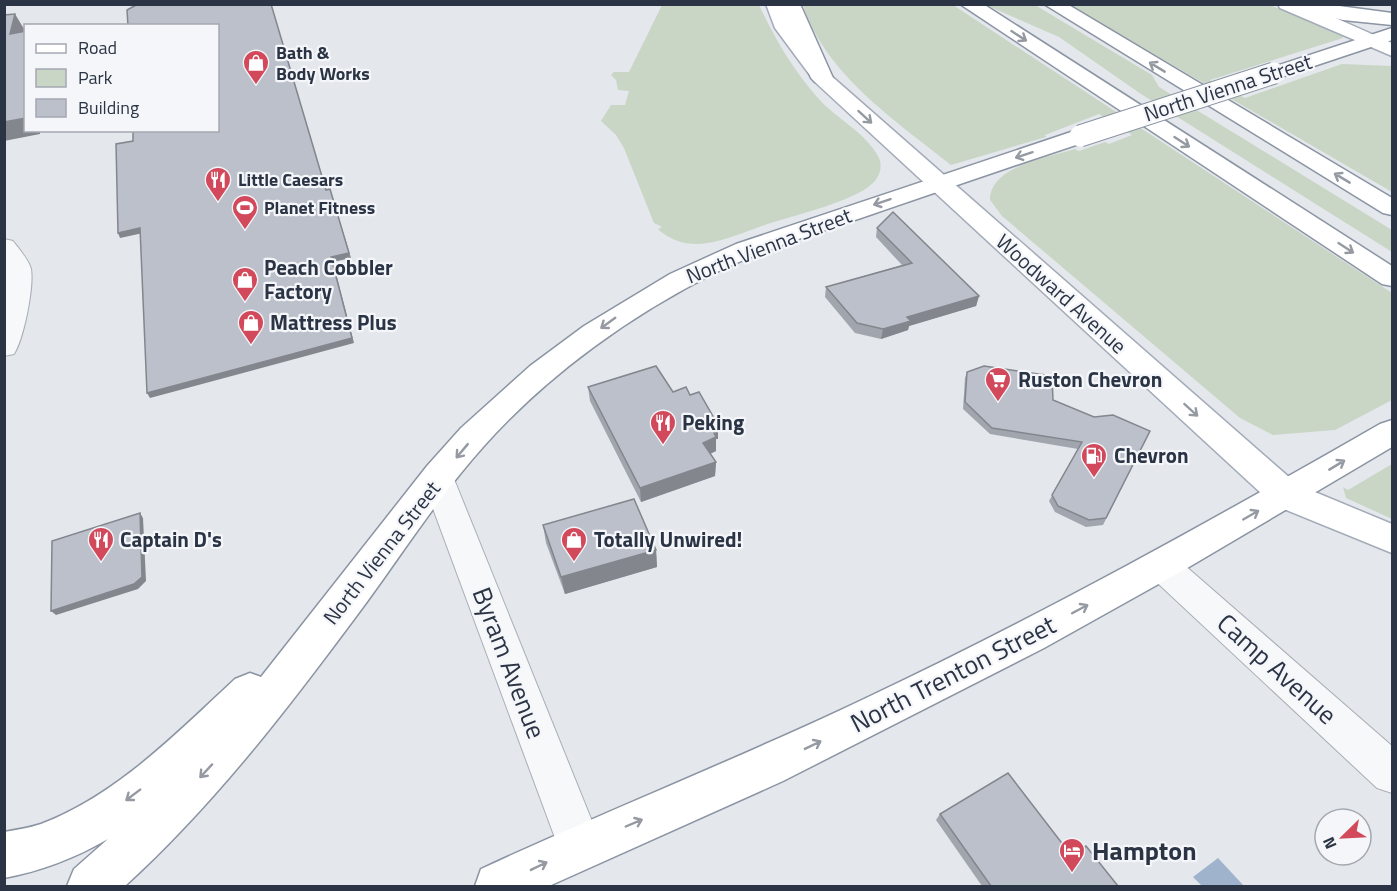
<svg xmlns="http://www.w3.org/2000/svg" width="1397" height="891" viewBox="0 0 1397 891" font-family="'Titillium Web',sans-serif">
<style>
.green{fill:#c9d6c5}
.water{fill:#9fb4cc}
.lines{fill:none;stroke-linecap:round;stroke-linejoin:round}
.minor-casing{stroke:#a9aeb7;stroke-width:2}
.major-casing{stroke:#a3abb8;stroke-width:3}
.highway-casing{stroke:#8b94a3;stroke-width:3}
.minor{fill:#f7f8fa;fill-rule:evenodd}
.major{fill:#fff;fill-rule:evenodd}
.highway{fill:#fff;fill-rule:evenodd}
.highway-bridge-casing{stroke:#8b94a3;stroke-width:23;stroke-linecap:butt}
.highway-bridge{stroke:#fff;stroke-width:21}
.wall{fill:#a1a5ae}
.shaded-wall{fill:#83868d}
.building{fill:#bbc0ca;stroke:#83868d;stroke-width:1.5}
.oneway{stroke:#959aa2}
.labels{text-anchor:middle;stroke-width:4.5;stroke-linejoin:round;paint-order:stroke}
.far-poi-label{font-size:18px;font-weight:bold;fill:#2b3445;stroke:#f4f6f9;text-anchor:start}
.street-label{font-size:21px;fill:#2b3445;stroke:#f4f6f9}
.poi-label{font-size:21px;font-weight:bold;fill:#2b3445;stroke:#f4f6f9;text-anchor:start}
.near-street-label{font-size:26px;fill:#2b3445;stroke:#f4f6f9}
.near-poi-label{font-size:26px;font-weight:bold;fill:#2b3445;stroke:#f4f6f9;text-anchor:start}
</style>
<rect width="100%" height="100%" fill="#e4e7ec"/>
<g class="green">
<path d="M 659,5 L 759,5 C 775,39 792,68 817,97 C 835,118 867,133 879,158 C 883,167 879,177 873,183 C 854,202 790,216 762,226 C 727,238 692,257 660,231 L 658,229 L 662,227 L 654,223 L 624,148 L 616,135 L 601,121 L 611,105 L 625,105 L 629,91 L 618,90 L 616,80 L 611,75 L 614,72 L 629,72 L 662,5 Z"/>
<path d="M 803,5 L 953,5 L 1392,293 L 1392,400 L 1335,430 L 1273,435 L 1240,418 L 1002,216 L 990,200 C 990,166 1049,157 1075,149 L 1079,151 L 1105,142 L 1109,144 L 1132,135 L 1099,114 L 1045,135 L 1046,137 L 951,165 C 896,121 825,74 803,5 Z"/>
<polygon points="986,5 1035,5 1152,75 1159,87 1392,230 1392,252 1141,94 1059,37"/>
<polygon points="1069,5 1270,5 1342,35 1343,38 1210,80 1245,98 1342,64 1392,66 1392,192"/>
<polygon points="1392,464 1392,519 1346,498 1343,487 1348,490"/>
</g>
<polygon class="water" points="1218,858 1244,886 1202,886 1193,877"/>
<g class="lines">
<defs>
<g id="minor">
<path d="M 4,239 L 13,241 C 18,248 29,260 31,269 C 34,287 24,338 14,354 L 4,356 Z"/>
<polygon points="438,467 450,470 454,479 602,846 596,862 580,868 564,862 558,846 422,479 426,470"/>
<polygon points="1162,551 1174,556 1392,746 1392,793 1377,788 1150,576 1144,566 1150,556"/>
</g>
<g id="major">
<polygon points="766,4 785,4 794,27 829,74 1298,485 1392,524 1392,553 1274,505 815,82 775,28"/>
<polygon points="1278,4 1304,4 1392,43 1392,56 1280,8"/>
</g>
<g id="highway">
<polygon points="781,4 800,4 833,78 829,82 815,82 811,78"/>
<polygon points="960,4 983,4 1392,266 1392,286 1382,284"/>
<polygon points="1044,4 1067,4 1392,198 1392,215 1383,213"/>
<polygon points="1285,4 1324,4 1392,13 1392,25 1343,20 1287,8"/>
<polygon points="1392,28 1392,40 1281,77 1267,77 1264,73 1267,69"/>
<path d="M 1080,129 L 1088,131 L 1091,136 L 1088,141 C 1012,166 937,192 861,218 C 813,234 765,249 719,271 C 632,314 548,374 483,447 C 440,495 404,551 366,603 C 292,703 217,802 125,886 L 67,886 L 74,869 L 108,839 C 75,858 42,871 4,878 L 4,832 C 16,830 29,828 41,824 C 116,796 178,732 235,679 L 250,673 L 261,677 L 427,466 L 461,428 L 530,366 L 584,326 L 670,274 L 736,244 Z"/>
<path d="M 1392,420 L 1392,447 L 1189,567 L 1044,648 L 783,781 L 549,886 L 475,886 L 481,869 C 608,810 738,759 864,699 C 1040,616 1211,521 1380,424 Z"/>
</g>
</defs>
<use href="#minor" class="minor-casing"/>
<use href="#major" class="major-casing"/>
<use href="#highway" class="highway-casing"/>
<use href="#minor" class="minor"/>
<use href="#major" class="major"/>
<use href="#highway" class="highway"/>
<defs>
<polyline id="highway-bridge" points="1080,136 1274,73"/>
</defs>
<use href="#highway-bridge" class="highway-bridge-casing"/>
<use href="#highway-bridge" class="highway-bridge"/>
</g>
<g class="wall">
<polygon points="877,228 979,296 976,306 909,326 908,330 881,339 855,333 825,297 826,287 902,265 876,237"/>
<polygon points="967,372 1053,400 1094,417 1150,431 1103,525 1086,527 1055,512 1049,501 1078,449 990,434 963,409 965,378"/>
<polygon points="588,387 673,392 690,395 718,425 718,439 716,439 716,451 710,454 716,462 715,476 641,502 590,401"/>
<polygon points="543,525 656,550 657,567 565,594 546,543"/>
<polygon points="940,814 1071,855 1118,886 982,886 936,820"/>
</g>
<g class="shaded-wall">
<polygon points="15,14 24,29 19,50 10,34"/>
<polygon points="26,118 26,130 40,130 40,134 4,141 4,122"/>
<polygon points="330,189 351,258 333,262 354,343 150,398 147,393 331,257"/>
<polygon points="140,228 143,233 120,238 118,233"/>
<polygon points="979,296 976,306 909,326 908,330 881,339 883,329 907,317"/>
<polygon points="718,425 718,439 716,439 716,451 703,457 703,443 711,427"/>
<polygon points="716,462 715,476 641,502 640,488"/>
<polygon points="140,513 143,518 146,581 138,589 56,615 51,611"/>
<polygon points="656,550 657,567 565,594 561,577"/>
</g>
<g class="building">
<polygon points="138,4 271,4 326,190 330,189 349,253 331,257 352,338 147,393 140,228 118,233 116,144 133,141 133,130 218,130 218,26 128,26 127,10"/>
<polygon points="15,14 10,34 26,31 26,118 4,122 4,15"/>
<polygon points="893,212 979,296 907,317 911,321 883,329 857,323 826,287 912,263 877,228"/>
<polygon points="656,366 673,392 686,387 690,395 699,392 718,425 711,427 716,437 703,443 716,462 640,488 588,387"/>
<polygon points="984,366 1052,376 1053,400 1094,417 1113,415 1150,431 1106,518 1089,520 1058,506 1052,495 1082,442 992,428 965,402 967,372"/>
<polygon points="634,499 656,550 561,577 543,525"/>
<polygon points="140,513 142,577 134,584 51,611 52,541"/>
<polygon points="1008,773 1071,855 1086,846 1118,886 991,886 940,814"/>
</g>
<defs><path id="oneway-shaft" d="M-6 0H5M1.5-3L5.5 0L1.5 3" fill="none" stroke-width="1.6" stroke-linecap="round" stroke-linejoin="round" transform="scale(1.5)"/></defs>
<g class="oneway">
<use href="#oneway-shaft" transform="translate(1019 36) rotate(33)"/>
<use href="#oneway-shaft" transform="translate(1157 67) rotate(-149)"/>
<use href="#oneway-shaft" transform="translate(865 117) rotate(42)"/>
<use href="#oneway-shaft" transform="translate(1182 142) rotate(33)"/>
<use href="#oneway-shaft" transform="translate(1024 155) rotate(162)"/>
<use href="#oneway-shaft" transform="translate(1342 178) rotate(-149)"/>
<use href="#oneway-shaft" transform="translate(882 202) rotate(161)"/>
<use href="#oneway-shaft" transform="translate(1346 248) rotate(33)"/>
<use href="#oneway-shaft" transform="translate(608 323) rotate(144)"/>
<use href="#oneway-shaft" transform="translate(1191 410) rotate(42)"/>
<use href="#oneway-shaft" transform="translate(462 451) rotate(130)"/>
<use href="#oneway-shaft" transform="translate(1337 465) rotate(-31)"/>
<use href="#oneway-shaft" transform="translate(1251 515) rotate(-30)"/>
<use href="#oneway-shaft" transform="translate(1080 609) rotate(-28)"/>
<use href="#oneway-shaft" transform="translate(813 745) rotate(-26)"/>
<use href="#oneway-shaft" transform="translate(206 771) rotate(133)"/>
<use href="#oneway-shaft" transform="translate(133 795) rotate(143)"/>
<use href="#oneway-shaft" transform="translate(634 823) rotate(-23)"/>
<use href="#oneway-shaft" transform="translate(539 866) rotate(-26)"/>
</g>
<defs>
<symbol id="shop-pin" viewBox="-11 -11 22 30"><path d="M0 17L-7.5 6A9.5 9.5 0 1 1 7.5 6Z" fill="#d1495b" stroke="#f4f6f9"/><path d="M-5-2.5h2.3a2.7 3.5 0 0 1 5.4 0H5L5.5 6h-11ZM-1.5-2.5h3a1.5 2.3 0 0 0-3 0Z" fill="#fff"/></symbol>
<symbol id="restaurant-pin" viewBox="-11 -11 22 30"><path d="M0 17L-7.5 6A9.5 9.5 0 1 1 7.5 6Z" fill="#d1495b" stroke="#f4f6f9"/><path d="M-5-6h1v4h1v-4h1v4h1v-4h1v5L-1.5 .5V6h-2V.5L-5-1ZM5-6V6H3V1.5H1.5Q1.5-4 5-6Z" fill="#fff"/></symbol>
<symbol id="stadium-pin" viewBox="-11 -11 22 30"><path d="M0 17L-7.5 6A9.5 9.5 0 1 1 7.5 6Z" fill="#d1495b" stroke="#f4f6f9"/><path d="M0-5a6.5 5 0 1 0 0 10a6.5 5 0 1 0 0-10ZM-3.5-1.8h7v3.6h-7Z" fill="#fff"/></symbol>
<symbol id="supermarket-pin" viewBox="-11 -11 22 30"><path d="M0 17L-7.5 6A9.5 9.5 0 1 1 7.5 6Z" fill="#d1495b" stroke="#f4f6f9"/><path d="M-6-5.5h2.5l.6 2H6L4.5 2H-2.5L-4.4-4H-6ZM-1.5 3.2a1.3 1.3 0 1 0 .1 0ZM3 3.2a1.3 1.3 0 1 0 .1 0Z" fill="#fff"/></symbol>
<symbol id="fuel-pin" viewBox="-11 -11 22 30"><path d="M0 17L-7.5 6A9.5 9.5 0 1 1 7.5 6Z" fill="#d1495b" stroke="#f4f6f9"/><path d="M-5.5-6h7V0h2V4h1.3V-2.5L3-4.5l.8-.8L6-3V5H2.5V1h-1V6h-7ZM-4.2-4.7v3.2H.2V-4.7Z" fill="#fff"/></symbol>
<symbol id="hotel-pin" viewBox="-11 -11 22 30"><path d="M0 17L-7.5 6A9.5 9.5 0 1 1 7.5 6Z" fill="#d1495b" stroke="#f4f6f9"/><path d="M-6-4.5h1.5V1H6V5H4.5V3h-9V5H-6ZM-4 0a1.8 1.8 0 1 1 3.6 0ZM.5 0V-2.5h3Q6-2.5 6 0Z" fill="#fff"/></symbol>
</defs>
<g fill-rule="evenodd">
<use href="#shop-pin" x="241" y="48" width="30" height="40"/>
<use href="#restaurant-pin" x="203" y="165" width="30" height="40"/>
<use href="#stadium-pin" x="230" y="193" width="30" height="40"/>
<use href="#shop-pin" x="230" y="265" width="30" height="40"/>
<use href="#shop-pin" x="236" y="308" width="30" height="40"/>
<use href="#supermarket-pin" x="983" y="365" width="30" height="40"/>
<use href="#restaurant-pin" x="648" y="408" width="30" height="40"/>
<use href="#fuel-pin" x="1079" y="441" width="30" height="40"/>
<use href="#restaurant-pin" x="86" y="525" width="30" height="40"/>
<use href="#shop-pin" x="559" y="525" width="30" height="40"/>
<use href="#hotel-pin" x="1057" y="836" width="30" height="40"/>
</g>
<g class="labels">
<g class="far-poi-label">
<text x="276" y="59">Bath &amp;<tspan x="276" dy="21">Body Works</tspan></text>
<text x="238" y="186">Little Caesars</text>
<text x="264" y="214">Planet Fitness</text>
</g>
<g class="street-label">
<text transform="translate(1228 88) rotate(-18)" y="7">North Vienna Street</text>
<text transform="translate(769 246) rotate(-21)" y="7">North Vienna Street</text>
<text transform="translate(1061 294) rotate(42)" y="7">Woodward Avenue</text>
<text transform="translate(382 553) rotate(-52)" y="7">North Vienna Street</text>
</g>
<g class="poi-label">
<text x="264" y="275">Peach Cobbler<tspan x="264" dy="24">Factory</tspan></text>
<text x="270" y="330">Mattress Plus</text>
<text x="1018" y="387">Ruston Chevron</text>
<text x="682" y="430">Peking</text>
<text x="1114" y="463">Chevron</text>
<text x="120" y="547">Captain D's</text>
<text x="594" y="547">Totally Unwired!</text>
</g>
<g class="near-street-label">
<text transform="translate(509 663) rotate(69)" y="9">Byram Avenue</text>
<text transform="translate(1277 669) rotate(42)" y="9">Camp Avenue</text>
<text transform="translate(953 674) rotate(-27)" y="9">North Trenton Street</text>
</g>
<g class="near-poi-label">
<text x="1092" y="860">Hampton</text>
</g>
</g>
<rect width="1397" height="891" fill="none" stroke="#2b3445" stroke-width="12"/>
<rect x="24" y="24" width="195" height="108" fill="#f4f6f9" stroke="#a4a8b1" stroke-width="1.5"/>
<rect x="36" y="44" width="30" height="9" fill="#ffffff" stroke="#a4a8b1" stroke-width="1.5"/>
<text x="78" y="54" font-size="18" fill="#2b3445">Road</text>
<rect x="36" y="69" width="30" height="18" fill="#c9d6c5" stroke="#a4a8b1" stroke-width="1.5"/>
<text x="78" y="84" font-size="18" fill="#2b3445">Park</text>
<rect x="36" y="99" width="30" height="18" fill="#bbc0ca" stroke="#a4a8b1" stroke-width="1.5"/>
<text x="78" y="114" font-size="18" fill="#2b3445">Building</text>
<g transform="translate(1343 837) rotate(246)"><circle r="28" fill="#f4f6f9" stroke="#a4a8b1" stroke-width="1.5"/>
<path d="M0-4.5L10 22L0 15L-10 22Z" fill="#d1495b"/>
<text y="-9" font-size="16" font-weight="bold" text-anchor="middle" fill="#2b3445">N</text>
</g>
</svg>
